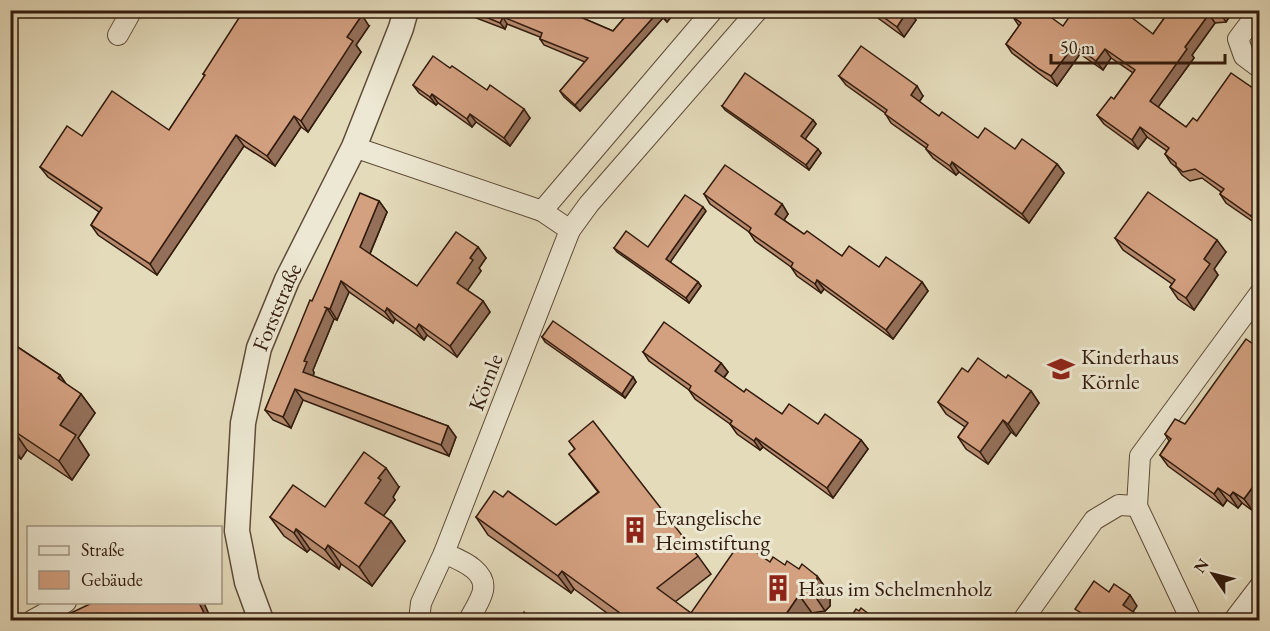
<svg xmlns="http://www.w3.org/2000/svg" width="1270" height="631" viewBox="0 0 1270 631" font-family="'EB Garamond',serif">
<style>
.lines{fill:none;stroke-linecap:round;stroke-linejoin:round}
.minor-casing{stroke:#5e4b38;stroke-width:22}
.tertiary-casing{stroke:#5e4b38;stroke-width:27}
.minor{stroke:#ede8d3;stroke-width:20}
.tertiary{stroke:#ede8d3;stroke-width:24}
.wall{fill:#b58a6e;stroke:#321b0d;stroke-width:1.5}
.shaded-wall{fill:#94705a;stroke:#321b0d;stroke-width:1.5}
.building{fill:#d3a080;stroke:#321b0d;stroke-width:1.5}
.labels{text-anchor:middle;stroke-width:6;stroke-linejoin:round;paint-order:stroke}
.street-label{font-size:22px;fill:#321b0d;stroke:#ede8d3}
.poi-label{font-size:22px;fill:#321b0d;stroke:#ede8d3;text-anchor:start}
</style>
<rect width="100%" height="100%" fill="#e4dbbb"/>
<filter id="stains"><feTurbulence type="fractalNoise" baseFrequency=".00333" numOctaves="4"/><feColorMatrix values="0 0 0 0 .2 0 0 0 0 .09 0 0 0 0 .02 0 0 0 .5 -.17"/></filter>
<radialGradient id="worn" r=".72"><stop offset=".6" stop-color="#630" stop-opacity="0"/><stop offset="1" stop-color="#630" stop-opacity=".3"/></radialGradient>
<g class="lines">
<defs>
<g id="minor">
<polyline points="1260,14 1256,15 1238,39 1244,56 1260,68"/>
<polyline points="118,35 132,10"/>
<polyline points="354,147 542,211 570,230 444,553 421,603 419,620"/>
<polyline points="542,211 713,10"/>
<polyline points="570,230 589,204 758,10"/>
<path d="M 444,553 C 460,560 490,571 482,594 C 479,603 473,612 469,620"/>
<polyline points="33,620 66,602"/>
<polyline points="1023,620 1094,520 1119,505 1137,506"/>
<polyline points="1191,620 1137,506 1140,456 1260,293"/>
<polyline points="1234,620 1260,586"/>
</g>
<g id="tertiary">
<path id="s1" d="M 261,620 L 247,582 L 237,531 L 243,423 L 259,348 L 287,280 L 354,147 L 401,28 L 406,10"/>
</g>
</defs>
<use href="#minor" class="minor-casing"/>
<use href="#tertiary" class="tertiary-casing"/>
<use href="#minor" class="minor"/>
<use href="#tertiary" class="tertiary"/>
</g>
<g class="wall">
<polygon points="450,10 564,10 613,31 631,10 677,10 667,22 663,18 580,111 564,97 560,91 585,62 544,45 540,39 540,37 507,24 505,29 466,14 464,16"/>
<polygon points="867,10 909,10 916,20 904,37"/>
<polygon points="1170,10 1234,10 1226,22 1215,23 1192,55 1194,58 1158,107 1186,127 1197,121 1260,93 1260,222 1258,225 1226,203 1220,194 1221,192 1202,178 1190,181 1182,175 1177,168 1171,163 1165,154 1167,151 1147,137 1138,149 1104,124 1097,115 1114,99 1133,73 1111,58 1103,70 1080,54 1057,86 1045,78 1012,53 1006,44 1019,26 1013,17 1063,26 1153,34"/>
<polygon points="369,26 356,45 361,52 308,132 301,127 275,166 244,146 157,275 98,235 91,225 99,212 48,177 40,167 82,136 169,130 205,76 203,74"/>
<polygon points="450,68 530,118 510,146 476,122 472,127 438,103 436,105 419,93 413,85"/>
<polygon points="839,76 923,96 919,102 939,116 978,138 1015,149 1057,164 1064,173 1029,223 959,172 956,175 933,158 926,149 926,148 891,123 885,113 846,85"/>
<polygon points="722,106 813,120 816,124 805,139 821,153 809,170 725,110"/>
<polygon points="704,194 782,204 788,214 784,220 804,234 842,256 879,267 922,282 928,291 893,339 824,289 821,293 797,276 791,267 755,241 749,232 710,204"/>
<polygon points="379,201 387,212 370,254 417,286 478,247 486,258 479,268 481,271 467,290 483,301 490,312 457,357 427,335 424,340 395,319 393,323 349,292 337,320 334,319 313,370 314,373 313,376 448,426 456,437 449,456 303,400 291,428 273,420 265,410 312,301"/>
<polygon points="706,211 670,262 698,282 701,286 689,303 617,252 614,248 648,247"/>
<polygon points="1115,238 1226,252 1214,269 1218,275 1194,310 1178,299 1170,287 1172,284 1123,250"/>
<polygon points="542,337 633,377 636,382 625,398 545,342"/>
<polygon points="10,342 60,375 66,384 81,394 95,413 78,438 89,455 72,480 27,450 21,459 10,452"/>
<polygon points="1260,349 1260,501 1253,511 1242,503 1238,508 1227,500 1223,506 1168,466 1160,455 1169,441 1165,434 1185,424"/>
<polygon points="643,352 721,363 728,372 724,378 744,392 782,414 818,424 861,440 868,449 833,498 763,447 760,450 737,434 730,424 695,399 689,390 649,361"/>
<polygon points="968,372 1006,378 1031,391 1039,403 1016,436 1011,432 988,464 966,449 958,437 965,427 946,414 938,402"/>
<polygon points="569,441 698,556 711,574 675,602 691,613 770,562 799,569 817,576 830,594 830,606 825,611 812,613 806,621 618,621 574,589 571,593 488,535 476,517 503,497 556,525 598,492 569,454 575,449"/>
<polygon points="399,487 393,497 395,500 383,516 391,521 405,541 372,586 341,564 339,569 310,549 307,552 284,536 270,517 325,507"/>
</g>
<g class="shaded-wall">
<polygon points="460,10 463,10 466,14 464,16"/>
<polygon points="666,10 677,10 667,22 662,15"/>
<polygon points="908,10 916,20 904,37 897,27"/>
<polygon points="1222,10 1234,10 1226,22 1220,13"/>
<polygon points="658,12 663,18 580,111 575,105"/>
<polygon points="1209,14 1215,23 1192,55 1194,58 1156,110 1150,101 1185,47"/>
<polygon points="362,15 369,26 356,45 361,52 308,132 301,121 347,37"/>
<polygon points="503,17 507,24 505,29 500,23"/>
<polygon points="1074,45 1080,54 1057,86 1051,76"/>
<polygon points="1105,49 1111,58 1103,70 1096,61"/>
<polygon points="917,86 923,96 917,105 911,95"/>
<polygon points="432,94 438,103 436,105 430,97"/>
<polygon points="524,109 530,118 510,146 504,138"/>
<polygon points="470,114 476,122 472,127 467,119"/>
<polygon points="294,116 301,127 275,166 267,156"/>
<polygon points="813,120 816,124 804,141 801,136"/>
<polygon points="1140,127 1147,137 1138,149 1132,140"/>
<polygon points="236,135 244,146 157,275 150,264"/>
<polygon points="818,149 821,153 809,170 806,165"/>
<polygon points="952,162 959,172 956,175 950,166"/>
<polygon points="1057,164 1064,173 1029,223 1022,214"/>
<polygon points="1260,199 1260,222 1258,225 1251,216"/>
<polygon points="379,201 387,212 368,258 360,247"/>
<polygon points="782,204 788,214 782,223 775,214"/>
<polygon points="703,207 706,211 669,264 666,259"/>
<polygon points="1217,240 1226,252 1214,269 1218,275 1194,310 1186,298 1204,259"/>
<polygon points="478,247 486,258 479,268 481,271 465,294 457,283 470,258"/>
<polygon points="817,280 824,289 821,293 815,284"/>
<polygon points="341,281 349,292 337,320 330,309"/>
<polygon points="698,282 701,286 689,303 686,298"/>
<polygon points="922,282 928,291 893,339 886,330"/>
<polygon points="483,301 490,312 457,357 450,346"/>
<polygon points="327,308 334,319 313,370 314,373 310,383 303,372 304,361"/>
<polygon points="387,308 395,319 393,323 385,312"/>
<polygon points="419,324 427,335 424,340 416,329"/>
<polygon points="721,363 728,372 721,381 715,371"/>
<polygon points="60,375 73,394 58,378"/>
<polygon points="633,377 636,382 625,398 622,394"/>
<polygon points="295,389 303,400 291,428 283,417"/>
<polygon points="1031,391 1039,403 1016,436 1008,424"/>
<polygon points="81,394 95,413 78,438 89,455 72,480 59,461 60,425"/>
<polygon points="1003,420 1011,432 988,464 980,452"/>
<polygon points="448,426 456,437 449,456 441,445"/>
<polygon points="14,431 27,450 21,459 10,443 10,435"/>
<polygon points="756,438 763,447 760,450 754,441"/>
<polygon points="861,440 868,449 833,498 827,488"/>
<polygon points="386,468 399,487 393,497 395,500 379,522 365,503 378,478"/>
<polygon points="1218,488 1227,500 1223,506 1214,494"/>
<polygon points="1252,488 1260,499 1260,501 1253,511 1244,499"/>
<polygon points="1233,492 1242,503 1238,508 1230,496"/>
<polygon points="391,521 405,541 372,586 359,567"/>
<polygon points="296,529 310,549 307,552 294,533"/>
<polygon points="328,545 341,564 339,569 325,550"/>
<polygon points="562,571 574,589 571,593 558,576"/>
<polygon points="817,576 830,594 830,606 825,611 813,593"/>
<polygon points="799,595 812,613 806,621 783,621 782,620"/>
<polygon points="1130,595 1137,606 1131,615 1123,605"/>
<polygon points="199,603 204,603 212,621 208,621"/>
</g>
<g class="building">
<polygon points="244,10 355,10 362,15 347,37 353,41 301,121 294,116 267,156 236,135 150,264 91,225 102,208 40,167 67,126 82,136 112,91 169,130 205,75 203,74"/>
<polygon points="469,10 564,10 613,31 631,10 666,10 662,15 658,12 575,105 560,91 588,58 540,39 542,33 503,17 500,23"/>
<polygon points="874,10 908,10 897,27"/>
<polygon points="1018,10 1041,10 1063,26 1074,10 1122,10 1153,34 1170,10 1222,10 1220,13 1209,14 1185,47 1187,49 1150,101 1186,127 1193,118 1197,121 1231,73 1260,93 1260,199 1258,201 1259,205 1251,216 1220,194 1224,189 1195,169 1183,172 1176,166 1176,163 1165,154 1169,148 1140,127 1132,140 1097,115 1111,97 1114,99 1135,70 1105,49 1096,61 1074,45 1051,76 1039,69 1006,44 1021,23 1013,17"/>
<polygon points="861,46 917,86 911,95 939,116 942,112 978,138 985,128 1015,149 1022,139 1057,164 1022,214 952,162 950,166 926,149 928,145 885,114 887,110 839,76"/>
<polygon points="433,56 450,68 452,66 487,90 490,85 524,109 504,138 470,114 467,119 432,94 430,97 413,85"/>
<polygon points="745,73 813,120 801,136 818,149 806,165 722,106"/>
<polygon points="725,165 782,204 775,214 804,234 807,231 842,256 849,246 879,267 886,257 922,282 886,330 817,280 815,284 791,267 793,263 749,232 751,228 704,194"/>
<polygon points="1148,192 1217,240 1204,259 1210,264 1186,298 1170,287 1175,280 1115,238"/>
<polygon points="360,193 379,201 360,247 417,286 456,232 478,247 470,258 473,260 457,283 483,301 450,346 419,324 416,329 387,308 385,312 341,281 330,309 324,307 327,308 304,361 307,362 303,372 448,426 441,445 295,389 283,417 265,410 310,300 312,301"/>
<polygon points="685,195 703,207 666,259 698,282 686,298 614,248 626,231 648,247"/>
<polygon points="553,321 633,377 622,394 542,337"/>
<polygon points="664,322 721,363 715,371 744,392 746,389 782,414 789,404 818,424 825,414 861,440 827,488 756,438 754,441 730,424 732,421 689,390 691,386 643,352"/>
<polygon points="1246,339 1260,349 1260,493 1252,488 1244,499 1233,492 1230,496 1218,488 1214,494 1160,455 1171,439 1165,434 1175,419 1185,424"/>
<polygon points="10,342 60,375 58,378 81,394 60,425 76,435 59,461 14,431 10,435"/>
<polygon points="978,358 1006,378 1008,375 1031,391 1008,424 1003,420 980,452 958,437 968,423 938,402 962,368 968,372"/>
<polygon points="593,421 698,556 657,588 691,613 741,541 770,562 773,557 785,565 787,561 799,569 802,564 817,576 817,588 813,593 799,595 782,620 783,621 631,621 562,571 558,576 476,517 494,491 503,497 508,491 556,525 599,492 569,454 575,449 569,441"/>
<polygon points="364,452 386,468 378,478 381,480 365,503 391,521 359,567 328,545 325,550 296,529 294,533 270,517 293,485 325,507"/>
<polygon points="1094,581 1109,592 1114,584 1130,595 1123,605 1142,618 1140,621 1076,620 1081,613 1075,609"/>
<polygon points="92,603 199,603 208,621 54,621"/>
<polygon points="861,608 878,621 848,621 856,609 859,611"/>
<polygon points="524,612 537,621 518,621"/>
</g>
<defs>
<symbol id="school-bare" viewBox="-9 -9 18 18"><path d="M0-5L7-2L0 1L-7-2ZM-4 1L0 2.5L4 1V4Q0 6-4 4Z" fill="#8f2418" stroke="#ede8d3" stroke-width="2.5" paint-order="stroke"/></symbol>
<symbol id="building-bare" viewBox="-9 -9 18 18"><path d="M-4-6H4V6H1V3H-1V6H-4ZM-2.5-4.3h1.7v1.8h-1.7ZM.8-4.3h1.7v1.8H.8ZM-2.5-1h1.7V.8h-1.7ZM.8-1h1.7V.8H.8Z" fill="#8f2418" stroke="#ede8d3" stroke-width="2.5" paint-order="stroke"/></symbol>
</defs>
<g fill-rule="evenodd">
<use href="#school-bare" x="1042" y="350" width="38" height="38"/>
<use href="#building-bare" x="616" y="511" width="38" height="38"/>
<use href="#building-bare" x="759" y="569" width="38" height="38"/>
</g>
<g class="labels">
<g class="street-label">
<text dy="8" stroke="none"><textPath href="#s1" startOffset="322">Forststraße</textPath></text>
<text transform="translate(485 382) rotate(-69)" y="8">Körnle</text>
</g>
<g class="poi-label">
<text x="1081" y="364">Kinderhaus<tspan x="1081" dy="25">Körnle</tspan></text>
<text x="655" y="525">Evangelische<tspan x="655" dy="25">Heimstiftung</tspan></text>
<text x="798" y="596">Haus im Schelmenholz</text>
</g>
</g>
<rect width="1270" height="631" fill="none" stroke="#e4dbbb" stroke-width="36"/>
<rect x="12" y="12" width="1246" height="607" fill="none" stroke="#321b0d" stroke-width="3"/>
<rect x="18" y="18" width="1234" height="595" fill="none" stroke="#321b0d" stroke-width="1.5"/>
<rect x="27" y="526" width="195" height="78" fill="#ede8d3" stroke="#a29684" stroke-width="1.5"/>
<rect x="39" y="546" width="30" height="9" fill="#ede8d3" stroke="#a29684" stroke-width="1.5"/>
<text x="81" y="556" font-size="18" fill="#321b0d">Straße</text>
<rect x="39" y="571" width="30" height="18" fill="#d3a080" stroke="#a29684" stroke-width="1.5"/>
<text x="81" y="586" font-size="18" fill="#321b0d">Gebäude</text>
<g transform="translate(1213 574) rotate(305)" stroke="#ede8d3" stroke-width="4.5" paint-order="stroke">
<path d="M0-4.5L10 22L0 15L-10 22Z" fill="#321b0d"/>
<text y="-9" font-size="16" font-weight="bold" text-anchor="middle" fill="#321b0d">N</text>
</g>
<path d="M1051 54v9h174v-9" fill="none" stroke="#321b0d" stroke-width="3"/>
<text x="1060" y="54" font-size="18" fill="#321b0d" stroke="#ede8d3" stroke-width="4.5" paint-order="stroke">50 m</text>
<rect width="100%" height="100%" filter="url(#stains)"/>
<rect width="100%" height="100%" fill="url(#worn)"/>
</svg>
